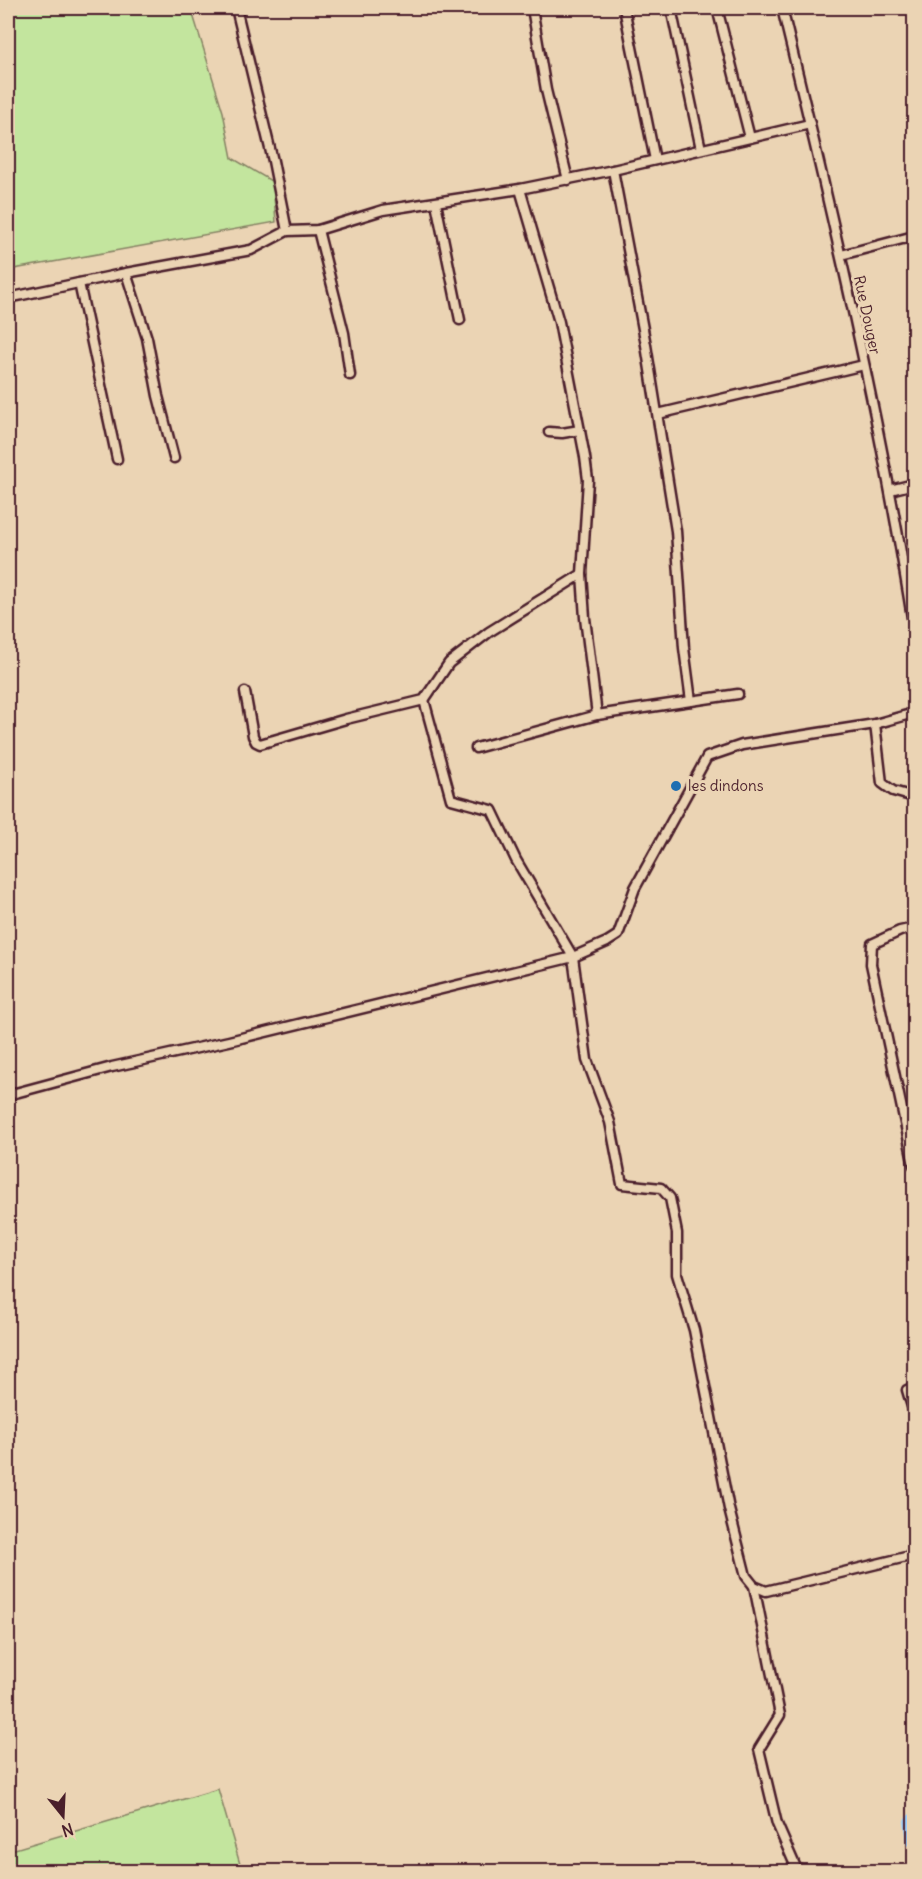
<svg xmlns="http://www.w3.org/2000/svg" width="922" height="1879" viewBox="0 0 922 1879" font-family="Delius,sans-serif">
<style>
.green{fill:#c3e59e;stroke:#868264;stroke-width:1.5}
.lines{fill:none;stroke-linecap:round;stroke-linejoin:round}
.river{stroke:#9ecdf9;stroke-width:14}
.street-casing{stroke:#4a1f2b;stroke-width:13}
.street{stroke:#ebd4b4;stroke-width:8}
.poi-dot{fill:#1f6fb2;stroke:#ebd4b4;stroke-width:2}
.labels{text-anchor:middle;stroke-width:6;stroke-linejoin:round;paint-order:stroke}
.street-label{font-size:15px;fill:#4a1f2b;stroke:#ebd4b4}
.poi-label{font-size:15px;fill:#4a1f2b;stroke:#ebd4b4;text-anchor:start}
</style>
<rect width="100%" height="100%" fill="#ebd4b4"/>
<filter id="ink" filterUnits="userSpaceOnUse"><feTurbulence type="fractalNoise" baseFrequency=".0167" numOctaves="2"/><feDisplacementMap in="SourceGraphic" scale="12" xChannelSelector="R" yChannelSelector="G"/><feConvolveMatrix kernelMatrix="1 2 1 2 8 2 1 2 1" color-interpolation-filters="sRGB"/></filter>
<g filter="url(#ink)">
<g class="green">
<polygon points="8,8 191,8 223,112 232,158 273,182 276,222 8,270"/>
<polygon points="218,1789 242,1871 8,1871 8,1851"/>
</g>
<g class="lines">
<polyline class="river" points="914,1820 911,1822 914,1841"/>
<defs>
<g id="street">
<polyline points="236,8 273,161 287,231"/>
<polyline points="532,8 546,90 568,180"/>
<polyline points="624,8 655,160"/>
<polyline points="671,8 701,149"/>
<polyline points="717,8 750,138"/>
<path d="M 782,8 C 832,214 881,421 914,630"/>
<polyline points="613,170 646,345 676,531 684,648 691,701"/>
<polyline points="436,203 460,320"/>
<polyline points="318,230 344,333 350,375"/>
<polyline points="841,255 914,236"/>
<polyline points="126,273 147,338 158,396 174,458"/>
<polyline points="79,283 117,459"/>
<polyline points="8,298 126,273 251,250 287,231 318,230 383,210 520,189 613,170 810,124"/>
<polyline points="658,414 864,365"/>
<polyline points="549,432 562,433 580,430"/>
<polyline points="890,490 914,484"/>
<polyline points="582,574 585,618 597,715"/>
<polyline points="245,692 253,736 256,742 260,744 346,719 424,700 449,663 489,632 582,574 588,480 585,457 559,322 520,189"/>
<polyline points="424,700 451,799 492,810 516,860 573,957 587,1060 610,1122 622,1184 661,1188 670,1198 677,1233 677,1274 694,1330 729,1509 746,1576 754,1586 766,1591 914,1555"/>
<polyline points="875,724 882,783 893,791 914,797"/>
<polyline points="476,748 597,715 738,694"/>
<polyline points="914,928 900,931 872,944 871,964 914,1165"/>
<polyline points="8,1095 112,1067 229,1041 573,957 607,942 618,935 635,888 707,757 742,745 875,724 914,713"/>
<polyline points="914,1387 907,1390 914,1413"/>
<polyline points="754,1586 780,1715 759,1749 777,1824 798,1872"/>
</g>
</defs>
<use href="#street" class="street-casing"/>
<use href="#street" class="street"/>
</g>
</g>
<circle class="poi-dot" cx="676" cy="786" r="6"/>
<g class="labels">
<g class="street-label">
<text transform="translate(867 315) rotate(78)" y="5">Rue Douger</text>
</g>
<g class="poi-label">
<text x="688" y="791">les dindons</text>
</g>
</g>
<rect width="922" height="1879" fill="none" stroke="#ebd4b4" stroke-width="30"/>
<rect x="15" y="15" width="892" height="1849" fill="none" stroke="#4a1f2b" stroke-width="2" filter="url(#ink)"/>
<g transform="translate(63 1816) rotate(162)" stroke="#ebd4b4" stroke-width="4.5" paint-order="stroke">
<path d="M0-4.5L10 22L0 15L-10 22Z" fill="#4a1f2b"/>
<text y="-9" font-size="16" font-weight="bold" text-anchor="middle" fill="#4a1f2b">N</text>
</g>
</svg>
